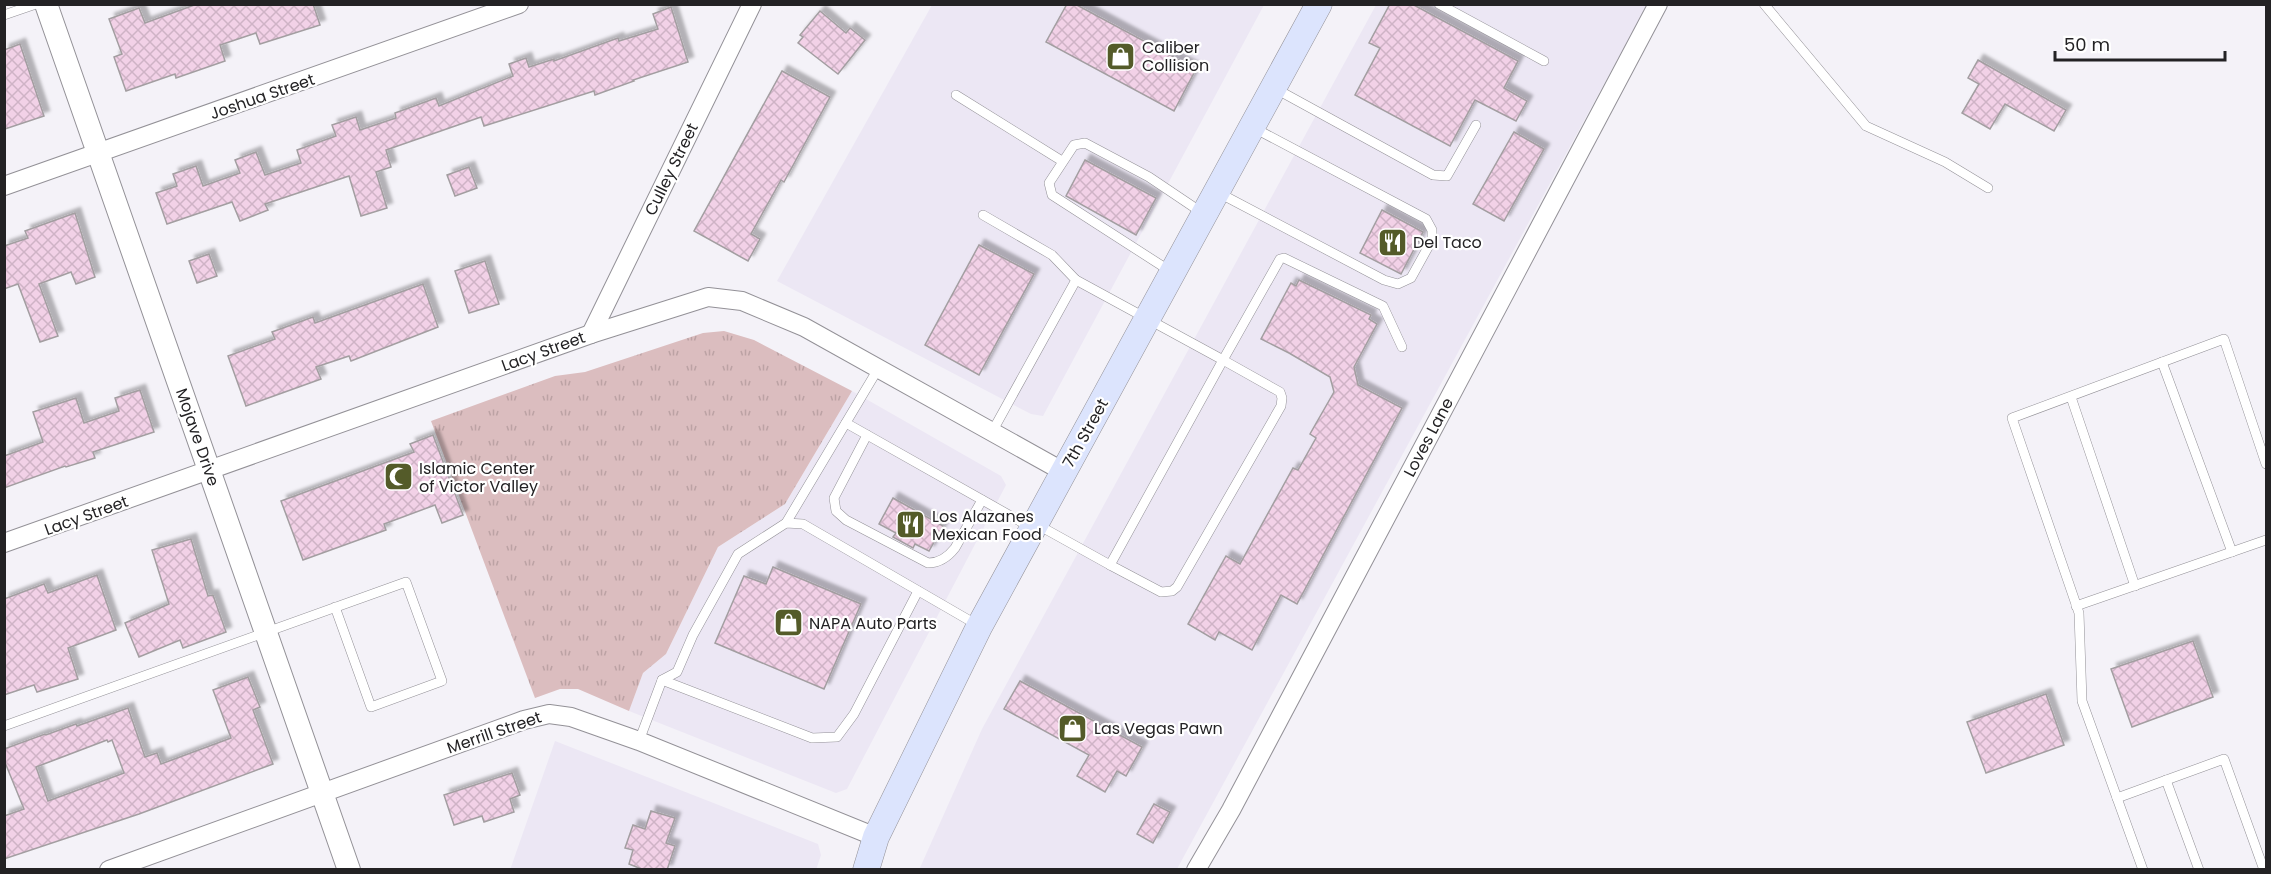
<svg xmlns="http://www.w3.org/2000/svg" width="2271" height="874" viewBox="0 0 2271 874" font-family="Poppins,sans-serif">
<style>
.built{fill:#ece7f4}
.grass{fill:url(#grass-tufts)}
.building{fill:url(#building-cross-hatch);stroke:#a39ea1;stroke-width:1.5;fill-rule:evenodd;filter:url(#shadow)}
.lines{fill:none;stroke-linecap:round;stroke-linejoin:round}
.service-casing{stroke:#939197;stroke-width:10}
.minor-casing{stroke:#939197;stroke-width:20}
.tertiary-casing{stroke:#939197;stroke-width:24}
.secondary-casing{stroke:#939197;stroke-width:27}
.service{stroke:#fff;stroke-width:9}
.minor{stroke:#fff;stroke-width:18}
.tertiary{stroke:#fff;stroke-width:22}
.secondary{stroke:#dce4fd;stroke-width:26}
.labels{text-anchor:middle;stroke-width:4.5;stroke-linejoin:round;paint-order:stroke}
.poi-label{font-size:16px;fill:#232224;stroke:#fff;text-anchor:start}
.street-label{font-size:16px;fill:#232224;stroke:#fff}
</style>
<defs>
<pattern id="grass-tufts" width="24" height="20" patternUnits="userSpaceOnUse" patternTransform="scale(1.5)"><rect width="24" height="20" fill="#dbbdbf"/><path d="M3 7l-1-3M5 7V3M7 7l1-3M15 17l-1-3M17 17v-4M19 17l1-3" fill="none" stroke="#bca2a4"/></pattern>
<pattern id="building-cross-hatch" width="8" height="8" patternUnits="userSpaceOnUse" patternTransform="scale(1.5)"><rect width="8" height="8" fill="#f2d1e7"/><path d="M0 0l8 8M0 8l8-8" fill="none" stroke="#cfb3c6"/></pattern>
<filter id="shadow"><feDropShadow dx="5.5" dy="-5.5" stdDeviation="1.5" flood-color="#0004"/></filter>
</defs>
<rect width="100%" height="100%" fill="#f4f2f8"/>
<g class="built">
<polygon points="932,5 1264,5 1043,416 1031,414 777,281"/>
<polygon points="1376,5 1647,5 1177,869 919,870 982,729"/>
<polygon points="852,391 1001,476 1006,485 847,789 836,793 629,711 643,673 666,654 718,547 785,504"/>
<polygon points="555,741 818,844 821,855 816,870 510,870"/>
</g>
<polygon class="grass" points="724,331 754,340 852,391 785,504 718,547 666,654 643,673 629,711 578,689 560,689 535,698 431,421 555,376 585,372 703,333"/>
<g class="building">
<polygon points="197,4 313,4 320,25 260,44 256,33 220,45 225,61 176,78 175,74 126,91 114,57 122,54 109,19 139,8 145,23"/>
<polygon points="1067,4 1075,4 1196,69 1174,111 1046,42"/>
<polygon points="1390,4 1412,4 1518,61 1504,88 1527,101 1516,121 1475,100 1450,146 1355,95 1380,48 1369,43"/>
<polygon points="671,7 688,62 633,80 634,81 595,95 594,91 484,126 481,117 386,150 391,167 376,172 387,208 361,216 349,176 265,204 268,210 240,221 232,202 167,224 156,193 177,186 173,174 196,166 203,186 240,173 235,160 256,152 265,175 301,163 297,150 336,136 332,125 356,117 360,130 396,118 395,113 436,98 439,106 513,76 509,64 526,58 529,67 554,59 554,61 618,38 619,41 658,29 653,14"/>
<polygon points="820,11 846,33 850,28 865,40 838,74 798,43 803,37 800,35"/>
<polygon points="20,44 44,116 5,129 4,50"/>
<polygon points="1978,60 2066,110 2054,131 2005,104 1990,129 1962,113 1979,84 1968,78"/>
<polygon points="782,71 830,97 784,182 781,180 751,234 760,239 748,261 694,231"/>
<polygon points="1514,132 1544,149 1504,221 1473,204"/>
<polygon points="1085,160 1156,198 1136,235 1066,196"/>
<polygon points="469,167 477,188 455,196 447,175"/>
<polygon points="1382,210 1423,232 1401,274 1360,253"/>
<polygon points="75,213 95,277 76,284 71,272 39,284 58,336 40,342 18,284 4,289 4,246 28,238 25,231"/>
<polygon points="979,245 1034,274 979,375 925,345"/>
<polygon points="209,254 217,276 197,283 189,261"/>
<polygon points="485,261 499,304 469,313 455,271"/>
<polygon points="1299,280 1371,315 1369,319 1377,324 1354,367 1358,385 1402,408 1297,604 1281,595 1252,650 1219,632 1215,640 1188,624 1226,556 1240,564 1293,468 1298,470 1316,438 1310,434 1334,392 1330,377 1289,353 1261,339 1291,283 1296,286"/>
<polygon points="423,284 438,327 351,361 349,356 316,367 321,379 246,406 228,356 275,339 272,332 313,317 315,323"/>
<polygon points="140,390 154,432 93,452 95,458 66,467 65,466 4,488 4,456 43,442 33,412 76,398 84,423 119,411 115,398"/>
<polygon points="433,435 463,515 442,523 435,505 384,524 386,530 303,560 281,501 414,452 410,444"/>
<polygon points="893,498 943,526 929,551 915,544 913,548 893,537 896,533 879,524"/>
<polygon points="191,539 208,596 213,595 226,632 183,648 180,640 139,657 125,623 169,604 152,550"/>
<polygon points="773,567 861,604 824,689 715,643 744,576 766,584"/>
<polygon points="97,575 116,630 68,648 78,679 37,692 34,685 4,695 4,599 44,584 48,593"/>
<polygon points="2193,641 2213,697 2132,727 2111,669"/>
<path d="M 248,677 L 260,707 L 253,710 L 273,764 L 139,814 L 4,859 L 4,816 L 24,809 L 4,760 L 4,749 L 45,734 L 46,735 L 76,724 L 77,726 L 128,708 L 145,757 L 157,753 L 161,764 L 231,738 L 213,690 ZM 107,740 L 108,742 L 112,740 L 124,773 L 48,801 L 36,767 Z"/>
<polygon points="1020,681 1142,747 1126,776 1117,771 1105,792 1077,776 1089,755 1004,709"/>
<polygon points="2046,694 2064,745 1986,773 1967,722"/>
<polygon points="512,773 520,795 510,799 514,812 484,822 482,816 454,825 444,795"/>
<polygon points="1154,804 1170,812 1153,843 1137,834"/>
<polygon points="651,811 675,818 666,843 675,846 667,870 644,870 629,864 633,850 625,848 633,825 645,829"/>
</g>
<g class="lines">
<defs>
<g id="service">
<polyline points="1439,4 1544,61"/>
<polyline points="1764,4 1866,126 1945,162 1988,188"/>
<polyline points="4,15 36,4"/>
<polyline points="1276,89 1433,175 1447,176 1476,125"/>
<polyline points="956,95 1062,161"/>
<polyline points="1219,193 1384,280 1398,284 1411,278 1432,240 1432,230 1426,219 1254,128"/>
<polyline points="983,215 1052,255 1076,280 992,432"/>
<polyline points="1170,271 1052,195 1049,183 1074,145 1085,143 1149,177 1204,214"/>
<polyline points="2162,362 2232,552"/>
<polyline points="2071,397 2135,586"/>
<polyline points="846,423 1032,528"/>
<path d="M 867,435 L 834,498 L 836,511 L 846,520 L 928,563 C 940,563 948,557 955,548 L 982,500"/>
<polyline points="786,523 878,369"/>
<polyline points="1038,525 1110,565 1223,360 1076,280"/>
<polyline points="1110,565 1161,592 1172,591 1177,587 1281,406 1282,398 1280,392 1223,360 1280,259 1284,258 1383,306 1402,347"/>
<polyline points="2076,606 2266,540"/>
<polyline points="662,680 812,738 837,737 854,714 918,591"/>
<polyline points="4,726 406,582 442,681 371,707 335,607"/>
<polyline points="639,741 662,680 677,672 693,635 738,554 786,523 803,524 979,626"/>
<polyline points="2166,780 2199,870"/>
<polyline points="2117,798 2224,759 2264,870"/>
<polyline points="2143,870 2082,701 2079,613 2012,418 2224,339 2266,464"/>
</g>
<g id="minor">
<polyline points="4,186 519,4"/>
<polyline points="591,334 752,4"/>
<polyline points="4,543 591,334 708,297 742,301 804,327 1064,472"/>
<polyline points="109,870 524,720 549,714 571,717 639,741 876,837"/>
<polyline points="1196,870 1231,810 1658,4"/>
</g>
<polyline id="tertiary" points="46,4 349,870"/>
<polyline id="secondary" points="866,870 876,837 979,627 1319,4"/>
</defs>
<use href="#service" class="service-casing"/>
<use href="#minor" class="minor-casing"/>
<use href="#tertiary" class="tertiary-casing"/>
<use href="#secondary" class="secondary-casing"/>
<use href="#service" class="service"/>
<use href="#minor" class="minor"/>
<use href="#tertiary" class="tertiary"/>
<use href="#secondary" class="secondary"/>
</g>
<defs>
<symbol id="shop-square" viewBox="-11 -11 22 22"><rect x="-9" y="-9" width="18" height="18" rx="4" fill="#545b29" stroke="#fff"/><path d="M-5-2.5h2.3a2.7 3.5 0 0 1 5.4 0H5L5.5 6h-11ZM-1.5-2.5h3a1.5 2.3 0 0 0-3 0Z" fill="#fff"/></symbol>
<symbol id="restaurant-square" viewBox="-11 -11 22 22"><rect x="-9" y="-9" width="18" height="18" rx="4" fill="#545b29" stroke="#fff"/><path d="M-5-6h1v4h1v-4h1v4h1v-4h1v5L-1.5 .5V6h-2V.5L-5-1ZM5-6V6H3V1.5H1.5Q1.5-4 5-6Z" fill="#fff"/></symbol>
<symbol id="mosque-square" viewBox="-11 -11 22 22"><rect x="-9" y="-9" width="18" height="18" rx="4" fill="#545b29" stroke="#fff"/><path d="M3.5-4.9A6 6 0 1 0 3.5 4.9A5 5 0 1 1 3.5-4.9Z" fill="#fff"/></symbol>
</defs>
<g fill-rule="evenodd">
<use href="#shop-square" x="1104" y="40" width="33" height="33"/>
<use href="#restaurant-square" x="1376" y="226" width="33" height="33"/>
<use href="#mosque-square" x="382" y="460" width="33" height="33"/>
<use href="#restaurant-square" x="894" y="508" width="33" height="33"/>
<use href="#shop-square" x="772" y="606" width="33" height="33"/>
<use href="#shop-square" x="1056" y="712" width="33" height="33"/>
</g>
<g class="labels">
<g class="poi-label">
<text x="1142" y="53">Caliber<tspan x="1142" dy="18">Collision</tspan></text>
<text x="1413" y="248">Del Taco</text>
<text x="419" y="474">Islamic Center<tspan x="419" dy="18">of Victor Valley</tspan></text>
<text x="932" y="522">Los Alazanes<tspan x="932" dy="18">Mexican Food</tspan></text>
<text x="809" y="629">NAPA Auto Parts</text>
<text x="1094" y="734">Las Vegas Pawn</text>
</g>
<g class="street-label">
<text transform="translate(262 96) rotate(-19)" y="6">Joshua Street</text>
<text transform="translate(671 169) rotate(-64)" y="6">Culley Street</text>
<text transform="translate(543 351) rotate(-20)" y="6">Lacy Street</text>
<text transform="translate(1085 433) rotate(-61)" y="6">7th Street</text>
<text transform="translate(198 437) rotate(71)" y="6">Mojave Drive</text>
<text transform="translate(1428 437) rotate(-62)" y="6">Loves Lane</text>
<text transform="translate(86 515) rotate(-20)" y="6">Lacy Street</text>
<text transform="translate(494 732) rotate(-19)" y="6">Merrill Street</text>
</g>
</g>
<rect width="2271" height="874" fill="none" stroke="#232224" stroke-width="12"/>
<path d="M2055 51v9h170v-9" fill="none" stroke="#232224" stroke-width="3"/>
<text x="2064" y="51" font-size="18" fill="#232224" stroke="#ffffff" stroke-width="4.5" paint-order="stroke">50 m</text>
</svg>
